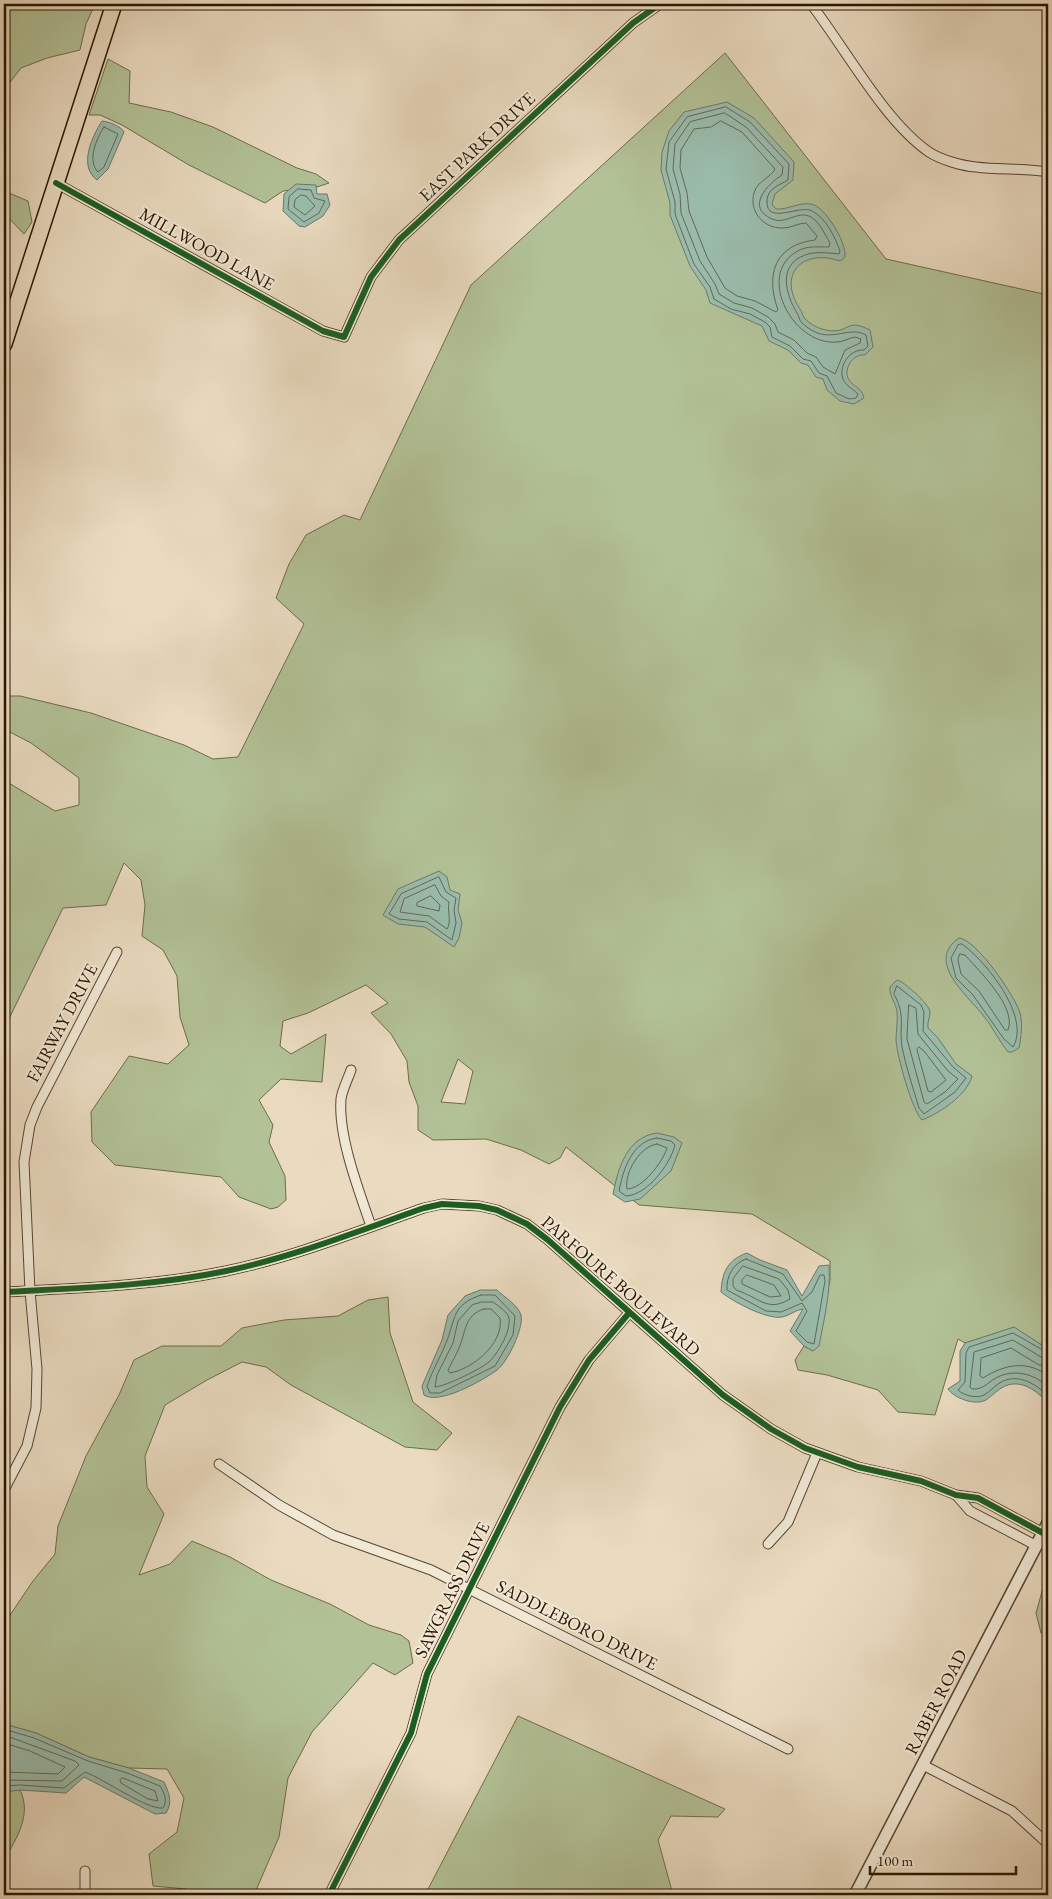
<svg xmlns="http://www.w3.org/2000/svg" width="1052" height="1899" viewBox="0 0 1052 1899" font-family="'EB Garamond',serif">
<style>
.green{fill:#b2c196;stroke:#6e6b4b;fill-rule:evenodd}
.water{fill:#9abcac;stroke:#6d7967}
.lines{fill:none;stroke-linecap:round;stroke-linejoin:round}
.shore{stroke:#626856;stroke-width:1}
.minor-casing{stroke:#594630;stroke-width:11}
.tertiary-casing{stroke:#594630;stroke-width:14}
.primary-casing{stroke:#291500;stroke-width:18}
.minor{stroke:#f1e8d6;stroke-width:9}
.tertiary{stroke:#f1e8d6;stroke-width:11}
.primary{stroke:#eadbc0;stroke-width:15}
.cycleway-casing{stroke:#f1e8d6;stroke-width:9}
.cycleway{stroke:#1b5e20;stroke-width:6}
.labels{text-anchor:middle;stroke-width:4;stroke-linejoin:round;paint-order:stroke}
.street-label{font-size:18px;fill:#291500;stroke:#f1e8d6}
</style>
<rect width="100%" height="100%" fill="#eadbc0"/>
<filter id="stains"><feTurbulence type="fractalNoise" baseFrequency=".004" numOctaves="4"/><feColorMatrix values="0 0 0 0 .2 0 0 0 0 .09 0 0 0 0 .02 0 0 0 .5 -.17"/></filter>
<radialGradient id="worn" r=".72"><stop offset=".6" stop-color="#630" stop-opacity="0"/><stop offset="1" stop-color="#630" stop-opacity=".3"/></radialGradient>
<g class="green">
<polygon points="4,4 95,4 86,24 80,50 47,58 21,68 4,90"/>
<path d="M 725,53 L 886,259 L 1048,295 L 1048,1349 L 1014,1328 L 965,1343 L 958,1339 L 935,1415 L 898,1412 L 878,1390 L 827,1375 L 798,1370 L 795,1360 L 804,1346 L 813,1351 L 830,1281 L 830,1261 L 752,1214 L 639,1205 L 566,1147 L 560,1158 L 549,1164 L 521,1150 L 486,1139 L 433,1140 L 418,1130 L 418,1106 L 409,1082 L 407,1061 L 391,1034 L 371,1013 L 388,1003 L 366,985 L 308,1013 L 283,1021 L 280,1046 L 291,1054 L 326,1034 L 322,1082 L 281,1079 L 259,1100 L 273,1125 L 269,1142 L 285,1176 L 286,1200 L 278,1207 L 271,1209 L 239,1197 L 221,1177 L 115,1165 L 92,1142 L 91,1112 L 129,1056 L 168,1064 L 189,1045 L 180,1017 L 177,976 L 163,950 L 142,936 L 145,905 L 141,880 L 124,863 L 106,905 L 63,908 L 4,1029 L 4,780 L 55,811 L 79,805 L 79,778 L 31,743 L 4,729 L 4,696 L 20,696 L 91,713 L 184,745 L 213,759 L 238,757 L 304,624 L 276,598 L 289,564 L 306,535 L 344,515 L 360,520 L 471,285 ZM 458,1059 L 473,1071 L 465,1104 L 441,1102 Z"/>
<polygon points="108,59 130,71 129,103 171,112 213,127 297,168 316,174 329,183 317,187 283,191 265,203 189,165 122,125 100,115 89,115"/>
<polygon points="4,191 28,201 32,222 24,234 4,213"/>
<polygon points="388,1297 390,1333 413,1402 452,1433 437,1450 405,1447 291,1385 266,1367 242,1362 207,1380 165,1405 145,1456 147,1487 164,1514 139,1575 170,1564 192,1541 230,1557 271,1580 330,1604 369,1625 401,1635 409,1641 413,1663 395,1675 373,1663 312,1732 288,1778 279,1837 254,1895 199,1895 186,1889 153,1886 149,1854 177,1832 184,1798 167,1769 129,1768 89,1757 36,1733 4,1724 4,1624 33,1581 55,1554 58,1526 86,1456 119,1395 134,1360 162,1346 221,1346 242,1328 284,1320 338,1316 368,1300"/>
<polygon points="1048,1570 1048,1636 1041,1633 1036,1613"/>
<polygon points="518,1716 725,1809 718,1817 671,1816 658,1840 672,1891 677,1895 425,1895"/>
<path d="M 9,1790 L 20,1790 C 32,1814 17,1838 4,1860 L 4,1792 Z"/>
</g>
<g class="water">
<path d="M 727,102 L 754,118 L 794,162 L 793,180 L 775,194 L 772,204 L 776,209 C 788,210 798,202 811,204 C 825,206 847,243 845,257 L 840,261 C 802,248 777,275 800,309 C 802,312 803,317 805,319 C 814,328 829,333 841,330 C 846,328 850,325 855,325 C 860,325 865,328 870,330 L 873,347 L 865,355 C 854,353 842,369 849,380 C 854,387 862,388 864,398 L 854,404 L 840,401 L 827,390 L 823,379 L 816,377 L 808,365 L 801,363 L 788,350 L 769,341 L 762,326 L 710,303 L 706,290 L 690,266 L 670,215 L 670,203 L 661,170 L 662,152 L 669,131 L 684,112 Z"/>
<path d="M 102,121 C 109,122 121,126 124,132 L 108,169 L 97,180 C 78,166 92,137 102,121 Z"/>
<polygon points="296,184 316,185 317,194 327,194 330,205 323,216 305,227 299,226 283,211 284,194"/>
<polygon points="439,871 447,877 450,890 460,894 458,910 462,923 459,938 454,947 425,927 398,924 383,915 398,889"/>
<path d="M 959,938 C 976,939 1015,996 1020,1013 C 1023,1024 1021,1038 1019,1048 L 1012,1052 L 1008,1052 C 998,1040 992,1025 982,1014 C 967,995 925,961 959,938 Z"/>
<path d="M 897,980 C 904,981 930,1005 930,1012 C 930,1018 927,1022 928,1028 L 938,1038 L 956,1064 L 972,1076 C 967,1095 940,1113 922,1120 C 912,1110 897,1056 896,1040 C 896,1030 898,1021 897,1012 C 896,1002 889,997 890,987 Z"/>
<path d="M 657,1133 L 674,1137 L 682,1143 L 671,1171 L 640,1199 L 625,1202 L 613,1194 C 618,1168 627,1137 657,1133 Z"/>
<path d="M 747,1253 L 760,1260 L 787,1270 L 802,1296 L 819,1266 L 829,1265 C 831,1292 824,1319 819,1346 L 813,1351 L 804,1346 L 790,1331 L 803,1309 C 795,1310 789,1316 782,1317 C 767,1320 732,1301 721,1292 C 722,1273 727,1260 747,1253 Z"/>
<path d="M 480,1290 L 497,1290 C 504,1297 518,1305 521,1315 C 524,1328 507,1363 497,1370 C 482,1381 439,1405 424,1395 L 422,1386 L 442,1340 L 448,1315 L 465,1296 Z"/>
<path d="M 1014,1327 L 1048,1349 L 1048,1403 C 1037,1391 1022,1379 1005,1386 C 998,1389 992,1396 986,1400 C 975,1406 954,1398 948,1389 L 960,1381 L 960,1351 L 965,1343 Z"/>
<path d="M 4,1724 L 36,1733 L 89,1757 L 129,1768 L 164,1782 C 169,1793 173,1802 166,1813 L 155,1814 L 84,1777 L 66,1793 L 20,1790 L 4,1792 Z"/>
</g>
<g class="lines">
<g class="shore">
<path d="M 726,107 L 750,122 L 789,164 L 788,180 C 779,185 767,189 767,201 C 766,226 800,204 812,211 C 826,218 835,237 840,251 L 839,254 C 829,253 815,251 805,255 C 777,265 786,295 797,313 C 799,316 799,320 802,323 C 829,348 846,324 866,335 L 868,346 L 864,350 C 850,349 838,366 843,379 C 846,386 853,389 858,394 L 856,398 L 849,399 L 836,393 L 827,376 L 819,373 L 811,361 L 803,359 L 790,346 L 772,337 L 770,327 L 765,322 L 750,314 L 731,309 L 714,299 L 710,287 L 694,264 L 675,214 L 675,202 L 666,169 L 669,142 L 687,117 Z"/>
<path d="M 725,113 L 746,127 L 783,167 L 782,175 C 768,184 745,207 772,219 C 785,225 797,211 809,216 C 819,220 825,235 830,243 L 829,247 C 820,247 810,246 802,249 C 753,269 791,346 837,342 C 843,342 849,338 855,337 L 861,339 L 860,343 L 845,350 L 835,374 L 823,367 L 816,357 L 807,353 L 794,340 L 778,332 L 775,324 L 768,317 L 752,308 L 734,303 L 719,294 L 715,284 L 700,261 L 681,213 L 680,194 L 673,169 L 675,144 L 690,122 Z"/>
<path d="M 721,121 L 742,132 L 775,169 C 772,176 761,180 756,188 C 746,208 762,229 783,228 C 792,228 798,223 806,223 L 817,236 L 815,240 C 775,245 765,274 778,310 L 776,312 L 755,301 L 737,296 L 725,288 L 707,257 L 689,211 L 687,193 L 680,168 L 681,150 L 694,129 L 711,127 Z"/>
<path d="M 104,127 L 118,134 L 104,167 L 98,172 C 87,161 96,139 104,127 Z"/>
<polygon points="298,189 311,190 314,198 325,201 319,213 304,222 288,209 289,197"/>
<polygon points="301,195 306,196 315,206 305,215 294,207 295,200"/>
<polygon points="439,877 446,892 456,898 454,910 456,923 452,940 427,922 399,919 389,914 401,894"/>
<path d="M 435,885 L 441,896 L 449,902 C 447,911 452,922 447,929 L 429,916 L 400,912 L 404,899 Z"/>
<polygon points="431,896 440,905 439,911 417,906 417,903"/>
<path d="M 962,944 C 986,961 1031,1017 1013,1047 L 1004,1039 L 973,995 L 956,978 L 951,958 L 958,945 Z"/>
<path d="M 960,954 L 965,955 C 979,971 1017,1007 1008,1030 L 1005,1030 L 979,991 L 961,974 L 958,960 Z"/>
<path d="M 897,986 L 921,1005 L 924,1012 L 923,1031 L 953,1067 L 966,1078 L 955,1092 L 924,1114 L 919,1108 C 913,1088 906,1067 902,1047 C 899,1025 906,1016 894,994 Z"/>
<polygon points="909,1005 916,1008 918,1034 948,1071 958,1079 945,1092 927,1104 924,1102 907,1039"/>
<polygon points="919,1047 924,1051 946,1080 931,1092 928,1091 917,1050"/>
<path d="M 657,1138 L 671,1141 L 675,1145 C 670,1165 647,1195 626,1196 L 619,1191 C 623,1170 632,1141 657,1138 Z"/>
<path d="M 657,1144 L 667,1148 C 663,1162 642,1189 627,1189 C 624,1173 640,1146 657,1144 Z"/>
<path d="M 746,1259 L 783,1274 L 802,1301 L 812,1292 L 820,1275 L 824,1275 L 825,1281 L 814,1344 L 807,1342 L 796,1331 L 807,1311 L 802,1303 L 781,1312 L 766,1311 L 727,1290 C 726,1277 733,1263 746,1259 Z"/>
<path d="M 743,1266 L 779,1279 L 788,1290 L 790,1299 C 767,1313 759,1297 736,1290 L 733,1286 L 733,1279 Z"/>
<polygon points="747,1275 774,1285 781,1296 770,1297 742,1284 742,1280"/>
<path d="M 481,1295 L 495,1295 L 515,1316 L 513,1335 L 495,1366 L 440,1393 L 430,1393 L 427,1386 C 432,1371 440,1358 446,1343 C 456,1319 451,1305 481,1295 Z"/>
<path d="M 482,1302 L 493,1302 C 498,1306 508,1312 509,1318 C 511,1331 499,1351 491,1360 C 484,1368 446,1386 435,1387 L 437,1375 L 453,1343 L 458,1321 L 472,1305 Z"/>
<path d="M 484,1309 L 491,1309 L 500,1318 C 504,1344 472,1369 450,1373 L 448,1370 C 452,1362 456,1355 459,1348 C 466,1332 464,1315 484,1309 Z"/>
<path d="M 1048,1353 L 1013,1333 L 969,1347 L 966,1353 L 965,1382 L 958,1390 C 963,1395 976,1399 984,1395 C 990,1392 996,1384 1003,1381 C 1020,1374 1036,1384 1048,1396"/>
<path d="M 1048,1359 L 1041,1357 L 1013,1340 L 974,1352 L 970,1387 L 972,1389 C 985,1390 989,1380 1000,1376 C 1017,1369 1036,1375 1048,1387"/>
<path d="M 1048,1366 L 1039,1365 L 1011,1348 L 981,1358 L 980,1376 L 983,1378 C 1004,1365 1027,1359 1048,1376"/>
<path d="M 4,1729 L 34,1738 L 88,1761 L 127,1773 L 160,1786 C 164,1792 168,1801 163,1808 C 147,1810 104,1779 85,1772 L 64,1788 L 20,1785 L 4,1786"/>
<polyline points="4,1735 75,1761 79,1765 62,1781 4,1780"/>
<polyline points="4,1743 30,1751 65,1767 58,1774 4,1772"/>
<polygon points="123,1778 155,1791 158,1801 148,1799 121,1783 120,1780"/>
</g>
<defs>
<g id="minor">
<path d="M 811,4 C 845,48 885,122 929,152 C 941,160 963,166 976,167 C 1000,170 1024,168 1048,172"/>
<polyline points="56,183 323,331 344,337 371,277 399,240 633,23 660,4"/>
<path d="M 351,1070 C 348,1079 342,1090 341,1099 C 338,1137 359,1191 371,1226"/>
<path d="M 4,1292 C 78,1288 153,1286 226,1271 C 294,1257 358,1231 424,1208 L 442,1204 L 479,1206 L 497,1210 L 527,1224 L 548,1240 L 723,1395 L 771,1429 L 805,1448 L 858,1467 L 921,1481 L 956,1495 L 978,1498 L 1043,1533"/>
<polyline points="219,1464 279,1505 333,1535 431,1570 788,1749"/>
<polyline points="4,1490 27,1446 36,1408 37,1369 30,1291 24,1162 30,1125 37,1107 117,952"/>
<polyline points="956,1495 970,1511 1037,1546"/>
<polyline points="768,1544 788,1522 817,1453"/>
<polyline points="923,1765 1012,1811 1048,1844"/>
<polyline points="85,1895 85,1871"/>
<polyline points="329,1895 411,1733 427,1674 560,1407 589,1360 629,1313"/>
</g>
<polyline id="tertiary" points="855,1895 1048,1523"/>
<polyline id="primary" points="4,344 114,4"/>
</defs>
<use href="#minor" class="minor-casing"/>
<use href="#tertiary" class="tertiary-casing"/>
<use href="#primary" class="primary-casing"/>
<use href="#minor" class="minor"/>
<use href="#tertiary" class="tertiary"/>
<use href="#primary" class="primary"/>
<defs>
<g id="cycleway">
<polyline points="56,183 323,331 344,337 371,277 399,240 633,23 660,4"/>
<path d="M 4,1292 C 78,1288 153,1286 226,1271 C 294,1257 358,1231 424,1208 L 442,1204 L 479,1206 L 497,1210 L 527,1224 L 548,1240 L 723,1395 L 771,1429 L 805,1448 L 858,1467 L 921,1481 L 956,1495 L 978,1498 L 1043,1533"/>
<polyline points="329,1895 411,1733 427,1674 560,1407 589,1360 629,1313"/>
</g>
</defs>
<use href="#cycleway" class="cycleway-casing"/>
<use href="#cycleway" class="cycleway"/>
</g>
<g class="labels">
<g class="street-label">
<text transform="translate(477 147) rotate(-43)" y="6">EAST PARK DRIVE</text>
<text transform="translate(207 249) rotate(29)" y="6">MILLWOOD LANE</text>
<text transform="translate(62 1023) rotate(-62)" y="6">FAIRWAY DRIVE</text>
<text transform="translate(621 1286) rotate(41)" y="6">PARFOURE BOULEVARD</text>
<text transform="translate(452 1590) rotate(-64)" y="6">SAWGRASS DRIVE</text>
<text transform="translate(577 1625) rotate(27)" y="6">SADDLEBORO DRIVE</text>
<text transform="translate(936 1702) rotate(-63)" y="6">RABER ROAD</text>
</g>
</g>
<rect width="1052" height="1899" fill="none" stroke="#eadbc0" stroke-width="20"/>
<rect x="5" y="5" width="1042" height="1889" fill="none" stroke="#291500" stroke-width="2.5"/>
<rect x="10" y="10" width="1032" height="1879" fill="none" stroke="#291500"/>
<path d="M870 1866v8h146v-8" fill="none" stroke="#291500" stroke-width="2.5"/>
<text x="877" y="1866" font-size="15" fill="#291500" stroke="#f1e8d6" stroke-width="4" paint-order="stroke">100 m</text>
<rect width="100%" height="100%" filter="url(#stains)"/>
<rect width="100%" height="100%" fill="url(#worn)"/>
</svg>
